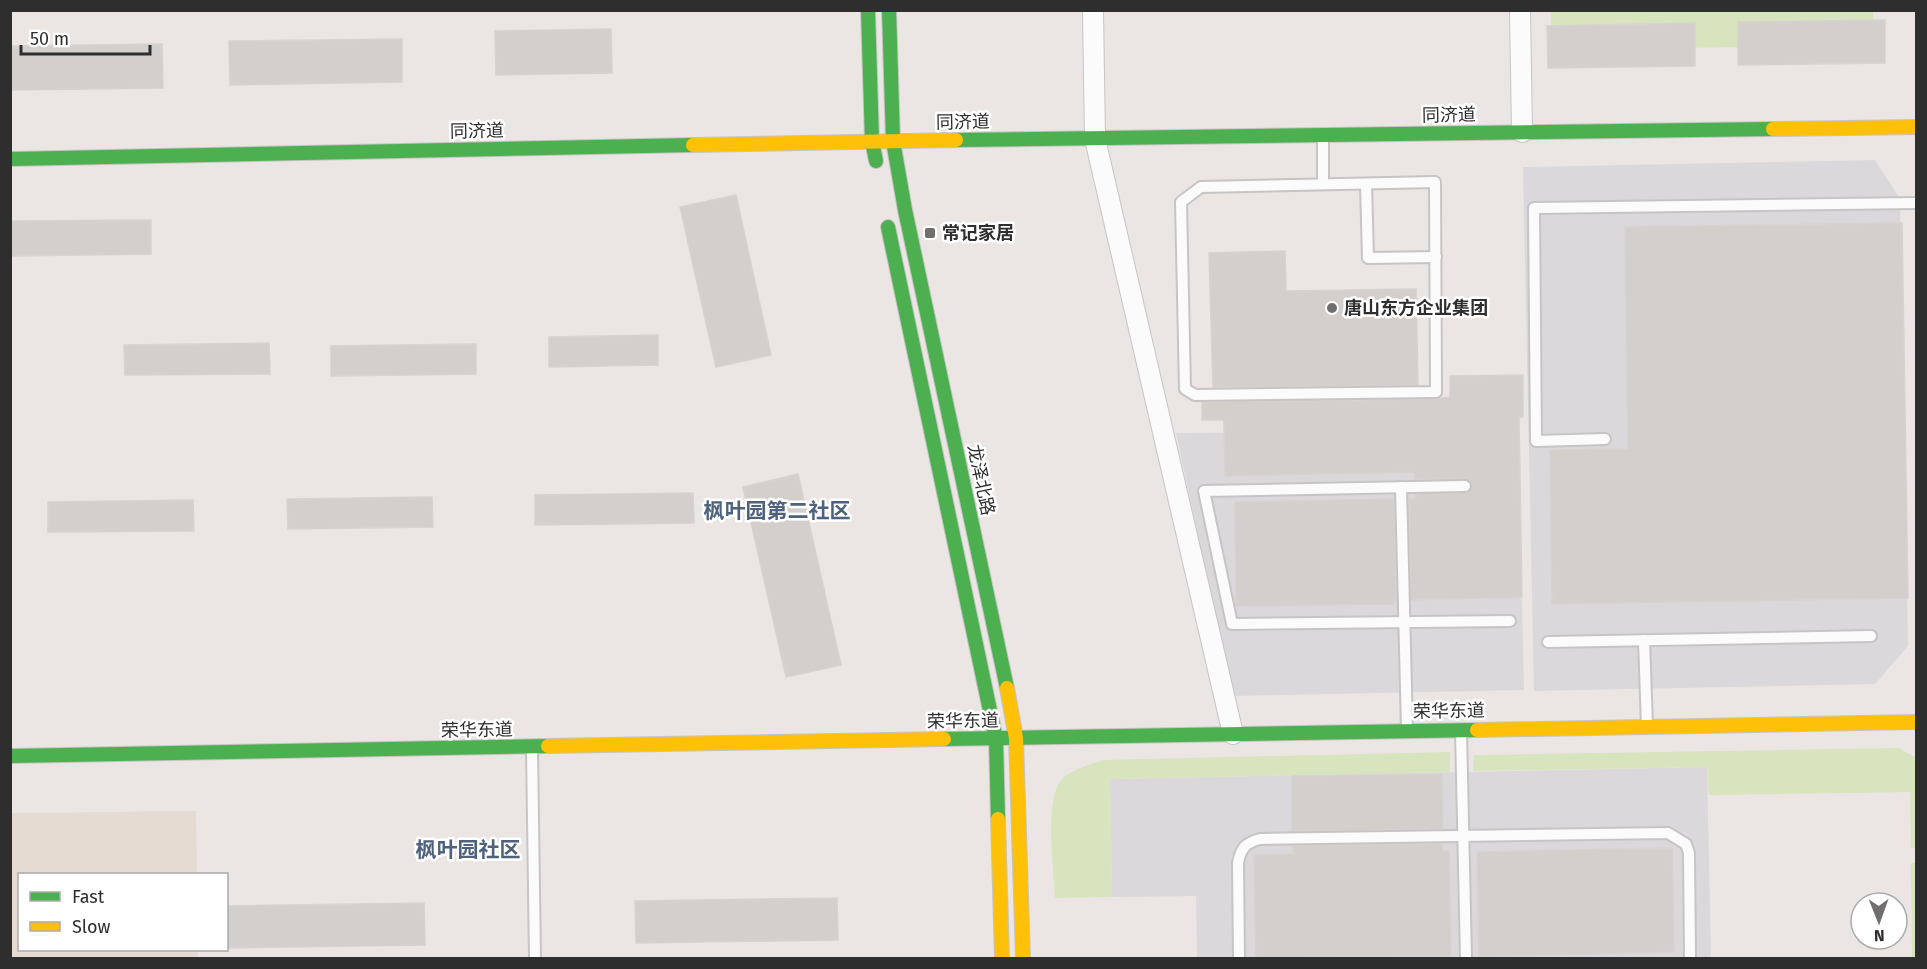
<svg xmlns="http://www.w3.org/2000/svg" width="1927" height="969" viewBox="0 0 1927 969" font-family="'Fira Sans','Noto Sans SC',sans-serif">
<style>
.industrial{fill:#dbd8db}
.education{fill:#e5dbd3}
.green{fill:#d7e4be}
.building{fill:#d2cfcd;stroke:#d6d2d0;stroke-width:1.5}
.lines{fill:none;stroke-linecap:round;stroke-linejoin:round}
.lane-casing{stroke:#c6c4c4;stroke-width:14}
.street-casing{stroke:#c6c4c4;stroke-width:22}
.fast-casing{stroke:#c6c4c4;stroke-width:16}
.slow-casing{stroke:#c6c4c4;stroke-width:16}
.lane{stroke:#fcfbfb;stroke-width:10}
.street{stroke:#fcfbfb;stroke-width:20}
.fast{stroke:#4caf50;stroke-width:14}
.slow{stroke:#ffc107;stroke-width:14}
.poi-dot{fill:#706e6e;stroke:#fff;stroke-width:2}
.labels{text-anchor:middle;stroke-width:5;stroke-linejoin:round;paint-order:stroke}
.street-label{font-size:18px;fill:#2e2e2e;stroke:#fff}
.poi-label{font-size:18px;font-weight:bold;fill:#2e2e2e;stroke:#fff;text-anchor:start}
.quarter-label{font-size:21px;font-weight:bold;fill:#4e627e;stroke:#fff}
</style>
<rect width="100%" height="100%" fill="#ebe6e4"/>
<g class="industrial">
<polygon points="1875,160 1900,199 1908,646 1875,684 1534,691 1523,167"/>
<polygon points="1518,431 1524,690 1233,696 1176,433"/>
<polygon points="1707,767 1711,958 1197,958 1196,896 1112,897 1110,779"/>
</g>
<polygon class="education" points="196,811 197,874 20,874 20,950 198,950 198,958 11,958 11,813"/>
<g class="green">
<polygon points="1551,11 1873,11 1873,45 1552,50"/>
<polygon points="1899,748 1916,758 1916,848 1911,848 1910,792 1709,795 1707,767 1473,771 1474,755"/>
<path d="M 1450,752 L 1450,772 L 1110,779 L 1112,897 L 1055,898 C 1054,872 1044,797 1062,779 C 1073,769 1091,764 1104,760 Z"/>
<polygon points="1911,863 1916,863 1916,958 1912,958"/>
</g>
<g class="building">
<polygon points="1885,20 1885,63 1738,65 1738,22"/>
<polygon points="1695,23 1695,66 1548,68 1547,26"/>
<polygon points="611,29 612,73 496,75 495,31"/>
<polygon points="402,39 402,82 230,85 229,41"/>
<polygon points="162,44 163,88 10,90 10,46"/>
<polygon points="736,195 771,355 716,367 680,207"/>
<polygon points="151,220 151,254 10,256 10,221"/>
<polygon points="1902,223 1908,598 1552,604 1550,450 1628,449 1625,227"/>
<polygon points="1285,251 1286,291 1416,289 1418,385 1213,387 1209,253"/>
<polygon points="658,335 658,365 549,367 549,337"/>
<polygon points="269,343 270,374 125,375 124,345"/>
<polygon points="476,344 476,374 331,376 331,346"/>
<polygon points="1523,375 1523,417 1519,418 1522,597 1411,600 1409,499 1416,499 1416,494 1468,493 1472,485 1468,479 1415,479 1415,472 1225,476 1224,420 1202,420 1202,402 1436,399 1450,397 1450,376"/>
<polygon points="798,474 841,665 786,677 743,487"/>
<polygon points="693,493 694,523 535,525 535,495"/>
<polygon points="432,497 433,527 288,529 287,499"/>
<polygon points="1394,499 1396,601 1393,601 1394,604 1236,606 1235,502"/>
<polygon points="193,500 194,531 48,532 48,502"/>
<polygon points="1442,774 1443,829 1292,831 1292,776"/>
<polygon points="1443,844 1443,851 1449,851 1451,956 1256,958 1254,855 1293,854 1293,846"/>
<polygon points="1672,848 1674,952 1479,957 1477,852"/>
<polygon points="837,898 838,940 636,943 635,901"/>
<polygon points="424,903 425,945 226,948 226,906"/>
</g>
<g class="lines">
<defs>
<g id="lane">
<polyline points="1323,137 1323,184"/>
<polygon points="1435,182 1436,392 1195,395 1185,389 1181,202 1201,187"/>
<polyline points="1366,184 1368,258 1436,257"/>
<polyline points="1605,439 1536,441 1534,208 1916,203"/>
<polyline points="1465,486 1204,491 1232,624 1510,621"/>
<polyline points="1401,487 1407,729"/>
<polyline points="1644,640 1647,726"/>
<polyline points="1548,642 1871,636"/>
<polyline points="1461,731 1466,958"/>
<polyline points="532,749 535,958"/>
<path d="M 1239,958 L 1238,863 C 1241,848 1245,843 1260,839 L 1668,833 L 1686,844 L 1689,853 L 1690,958"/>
</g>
<g id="street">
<polyline points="1093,10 1095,139 1233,734"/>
<polyline points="1520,10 1522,132"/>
</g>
<g id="fast">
<polyline points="868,10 872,141 876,161"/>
<polyline points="889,10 893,141 905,210 1007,688"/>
<polyline points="956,140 1773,129"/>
<polyline points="10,159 693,145"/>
<polyline points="888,227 996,739 998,819"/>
<polyline points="944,739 1477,730"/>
<polyline points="10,756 548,746"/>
</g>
<g id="slow">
<polyline points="1773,129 1916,127"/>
<polyline points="693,145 956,140"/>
<polyline points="1007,688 1016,738 1023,958"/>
<polyline points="1477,730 1916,722"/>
<polyline points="548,746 944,739"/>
<polyline points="998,819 1002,958"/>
</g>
</defs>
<use href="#lane" class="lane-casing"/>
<use href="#street" class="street-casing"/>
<use href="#fast" class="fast-casing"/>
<use href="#slow" class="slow-casing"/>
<use href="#lane" class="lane"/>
<use href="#street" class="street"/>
<use href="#fast" class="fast"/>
<use href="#slow" class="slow"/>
</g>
<g class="poi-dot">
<rect x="924" y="227" width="12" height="12" rx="3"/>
<circle cx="1332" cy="308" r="6"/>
</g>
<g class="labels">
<g class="street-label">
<text transform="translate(1449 115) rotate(-1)" y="6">同济道</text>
<text transform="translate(963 122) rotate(-1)" y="6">同济道</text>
<text transform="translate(477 131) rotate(-1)" y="6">同济道</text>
<text transform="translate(981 480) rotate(78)" y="6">龙泽北路</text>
<text transform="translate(1449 711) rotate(-1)" y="6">荣华东道</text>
<text transform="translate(963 721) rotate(-1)" y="6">荣华东道</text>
<text transform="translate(477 730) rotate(-1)" y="6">荣华东道</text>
</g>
<g class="poi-label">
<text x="942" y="239">常记家居</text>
<text x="1344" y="314">唐山东方企业集团</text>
</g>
<g class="quarter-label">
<text x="777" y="518">枫叶园第二社区</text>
<text x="468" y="857">枫叶园社区</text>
</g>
</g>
<rect width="1927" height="969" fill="none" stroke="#2e2e2e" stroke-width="24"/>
<rect x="18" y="873" width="210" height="78" fill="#ffffff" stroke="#ababab" stroke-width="1.5"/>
<rect x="30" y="892" width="30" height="9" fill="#4caf50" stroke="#ababab" stroke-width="1.5"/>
<text x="72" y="903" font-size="18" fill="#2e2e2e">Fast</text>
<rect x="30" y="922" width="30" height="9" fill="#ffc107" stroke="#ababab" stroke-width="1.5"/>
<text x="72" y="933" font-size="18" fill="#2e2e2e">Slow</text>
<g transform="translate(1879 921) rotate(179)"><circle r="28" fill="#ffffff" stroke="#ababab" stroke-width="1.5"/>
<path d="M0-4.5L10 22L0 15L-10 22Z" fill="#706e6e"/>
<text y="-9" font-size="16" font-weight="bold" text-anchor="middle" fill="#2e2e2e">N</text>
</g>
<path d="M21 45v9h129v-9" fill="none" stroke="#2e2e2e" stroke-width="3"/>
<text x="30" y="45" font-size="18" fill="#2e2e2e" stroke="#ffffff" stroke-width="4.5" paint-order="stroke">50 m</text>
</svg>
